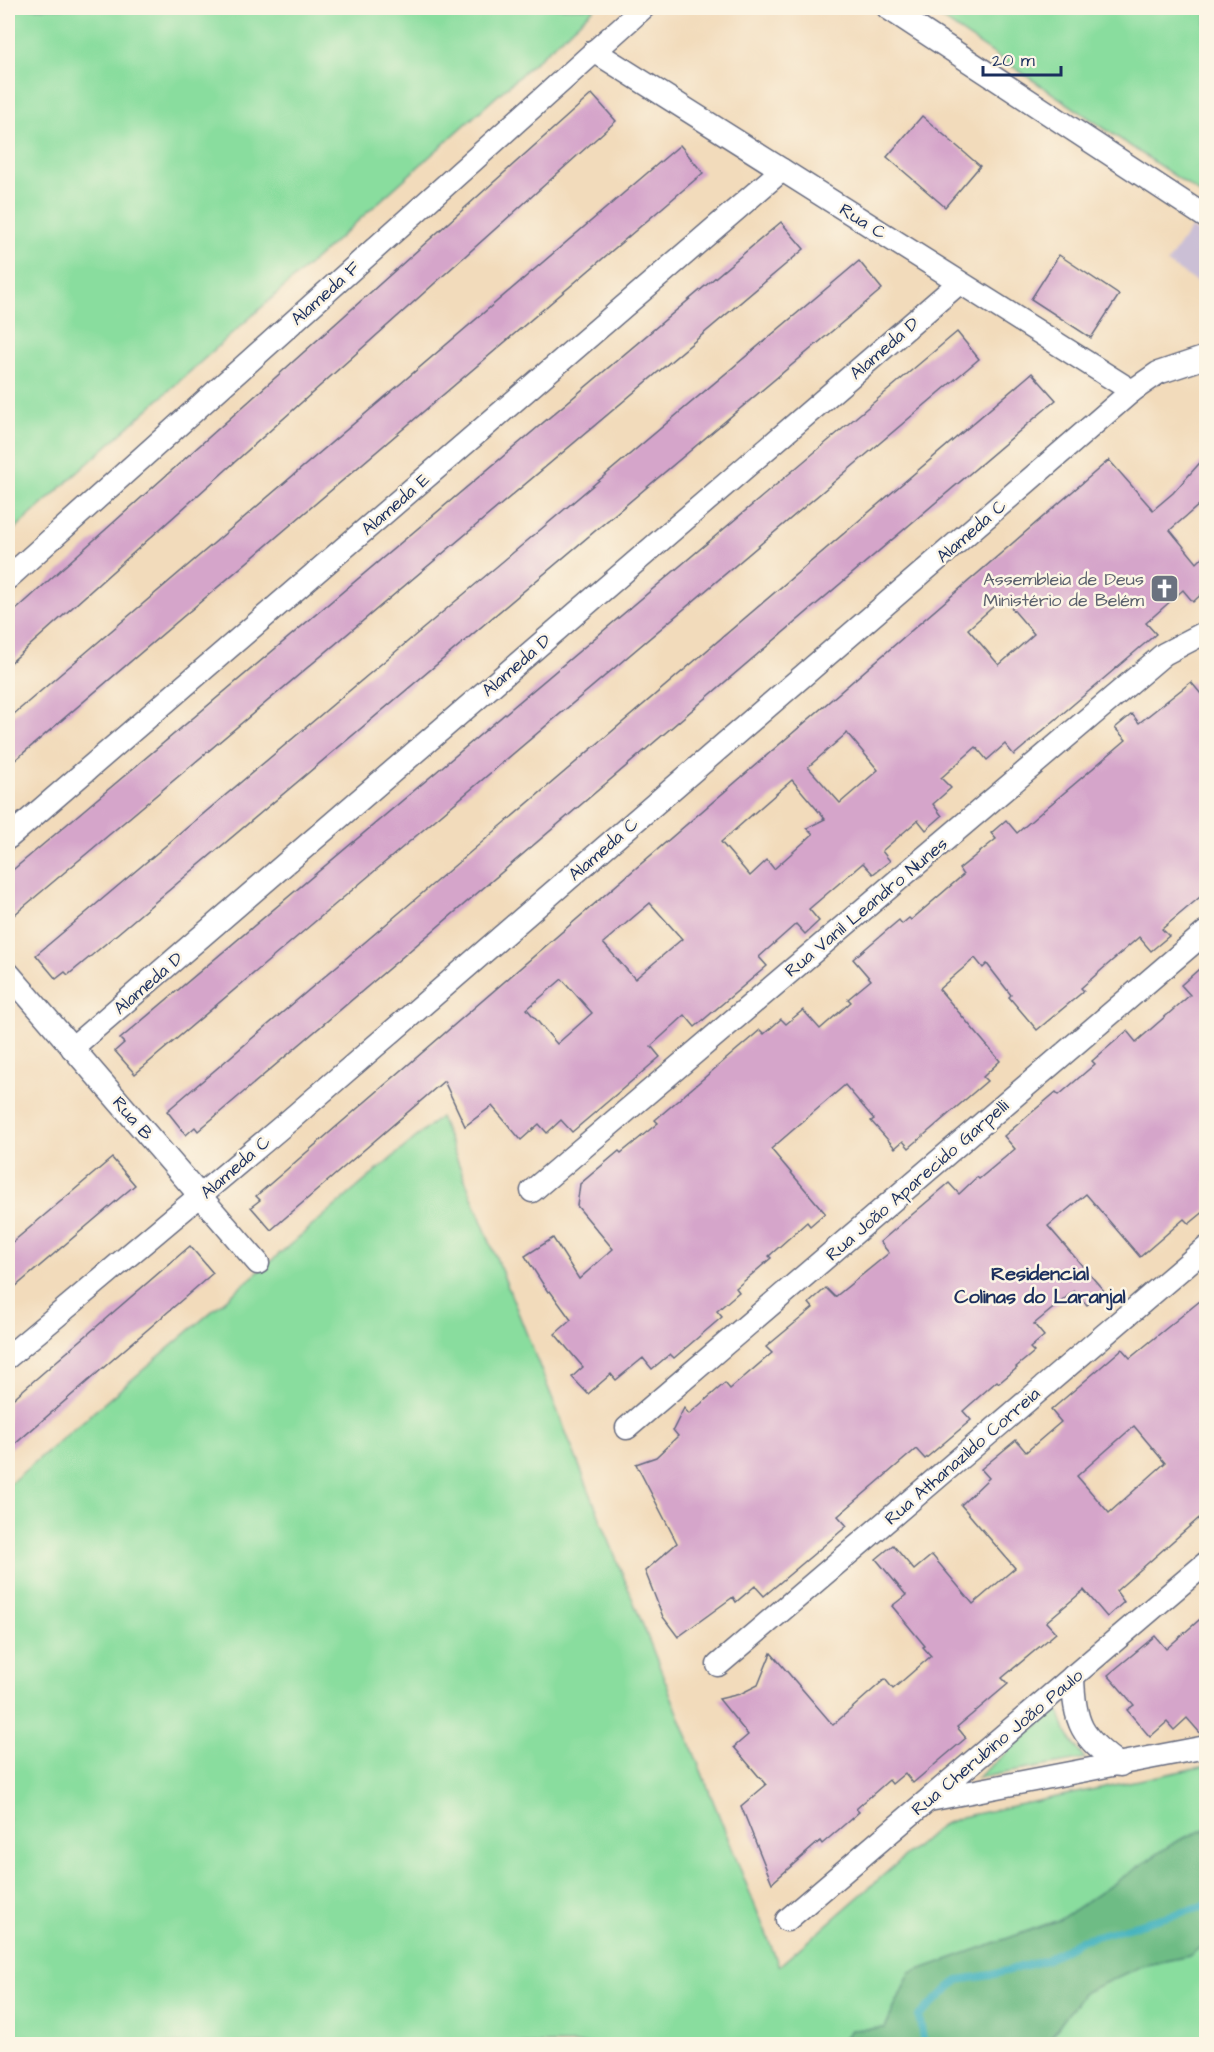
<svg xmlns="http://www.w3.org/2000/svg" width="1214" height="2052" viewBox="0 0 1214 2052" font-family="'Architects Daughter',sans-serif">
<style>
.industrial{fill:#cbbfd5}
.green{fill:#89dd9e;stroke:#52867e;stroke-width:1.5}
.forest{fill:#6ebc85;stroke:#447672;stroke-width:1.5}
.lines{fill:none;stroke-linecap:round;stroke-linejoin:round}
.stream{stroke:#44b3be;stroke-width:8}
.building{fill:#d5a5ca;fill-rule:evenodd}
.street-casing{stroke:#666b7f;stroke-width:25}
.street{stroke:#fff;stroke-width:22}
.labels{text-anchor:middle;stroke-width:5;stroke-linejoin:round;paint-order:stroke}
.street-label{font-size:18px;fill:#1b2f5e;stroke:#fcf5e5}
.worship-label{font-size:18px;fill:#5b616d;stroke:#fcf5e5;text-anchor:end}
.neighbourhood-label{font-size:20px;font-weight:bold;fill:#1b2f5e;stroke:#fcf5e5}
</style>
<rect width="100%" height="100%" fill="#fcf5e5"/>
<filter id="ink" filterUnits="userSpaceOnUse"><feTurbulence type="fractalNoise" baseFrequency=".0167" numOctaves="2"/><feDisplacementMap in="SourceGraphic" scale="12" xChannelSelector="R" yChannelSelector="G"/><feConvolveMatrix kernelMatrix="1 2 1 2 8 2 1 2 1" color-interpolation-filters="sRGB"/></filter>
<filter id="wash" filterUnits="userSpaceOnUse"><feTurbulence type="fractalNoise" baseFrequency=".008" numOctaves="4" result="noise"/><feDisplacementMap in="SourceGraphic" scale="24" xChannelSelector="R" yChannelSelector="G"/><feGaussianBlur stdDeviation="1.35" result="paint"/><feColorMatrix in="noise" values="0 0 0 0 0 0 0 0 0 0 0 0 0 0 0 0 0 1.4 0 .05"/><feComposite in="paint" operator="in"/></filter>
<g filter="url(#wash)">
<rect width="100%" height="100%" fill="#f2dbbb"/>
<polygon class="industrial" points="1191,228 1206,237 1206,288 1167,263"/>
<g class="green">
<polygon points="8,8 595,8 8,535"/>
<polygon points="926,8 1206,8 1206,197"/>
<polygon points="440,1117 779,1966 940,1826 961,1817 1206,1766 1206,1829 1177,1841 1059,1920 910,1973 885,2028 851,2030 840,2044 8,2044 8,1485"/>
<polygon points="1058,1708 1067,1734 1085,1759 977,1778"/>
<polygon points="1206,1943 1206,2044 1026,2044 1049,2040 1083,1993 1141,1966 1189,1956"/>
</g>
<polygon class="forest" points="1206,1829 1206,1943 1189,1956 1141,1966 1083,1993 1049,2040 1026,2044 840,2044 851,2030 885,2028 910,1973 1059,1920 1177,1841"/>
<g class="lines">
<polyline class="stream" points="924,2044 919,2016 958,1980 991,1975 1046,1960 1081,1940 1202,1907 1206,1904"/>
</g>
<g id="blocks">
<g class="building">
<polygon points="592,94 616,121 8,665 8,617"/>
<polygon points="922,116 980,166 945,207 887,157"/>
<polygon points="680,145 703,173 8,766 8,719"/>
<polygon points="781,222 804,249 8,920 8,874"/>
<polygon points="1059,255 1119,295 1091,338 1031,299"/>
<polygon points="859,261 882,289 91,956 68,975 65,972 56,979 36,955"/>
<polygon points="957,332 979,359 135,1074 115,1051 124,1043 120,1039"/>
<polygon points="1032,373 1056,400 198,1131 195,1127 186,1135 167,1111"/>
<path d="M 1206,456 L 1206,499 L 1170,530 L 1197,563 L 1206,554 L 1206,590 L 1193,602 L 1183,590 L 1146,623 L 1156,634 L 1014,755 L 1005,744 L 987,760 L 976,747 L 941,778 L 951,788 L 933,804 L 942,816 L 926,830 L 918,820 L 882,851 L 890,861 L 873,874 L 863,863 L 809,909 L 819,921 L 805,934 L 796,924 L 759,957 L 767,966 L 695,1027 L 685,1015 L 651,1046 L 660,1057 L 572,1132 L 561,1120 L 547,1133 L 539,1124 L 521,1140 L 492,1106 L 465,1126 L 444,1081 L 271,1230 L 251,1207 L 260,1200 L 256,1196 L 1109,460 L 1153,510 L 1173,493 ZM 1003,598 L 1034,634 L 999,665 L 968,629 ZM 847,733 L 878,770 L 840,803 L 808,767 ZM 792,780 L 825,819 L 807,828 L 813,834 L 774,869 L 767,860 L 750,876 L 721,842 ZM 650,903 L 682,939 L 635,979 L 603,943 ZM 562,979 L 592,1013 L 557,1044 L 527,1009 Z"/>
<polygon points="1191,682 1206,700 1206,892 1162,929 1169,936 1151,951 1139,937 1081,988 1084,991 1037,1030 1009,997 1011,995 987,964 983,968 975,958 939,989 1000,1061 983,1077 987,1081 909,1148 903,1141 895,1148 871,1121 874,1119 845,1085 771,1149 825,1213 810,1226 807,1222 769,1256 771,1258 736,1288 739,1292 717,1311 722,1317 674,1358 670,1354 652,1369 643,1358 616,1380 611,1374 588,1394 572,1377 583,1367 555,1334 571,1320 550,1291 548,1292 525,1256 553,1238 579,1279 613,1249 577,1206 580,1184 619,1151 621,1153 658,1123 655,1120 760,1030 764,1034 781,1019 786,1024 803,1010 820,1029 851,1002 848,999 871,980 853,959 899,920 902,924 909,918 911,920 963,875 959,869 996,839 991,833 1006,820 1017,833 1126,740 1115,728 1132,714 1139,723"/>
<polygon points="1206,963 1206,1210 1189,1224 1184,1219 1140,1257 1086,1194 1048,1226 1104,1291 1087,1305 1074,1291 1034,1324 1044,1336 1030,1348 1034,1352 1016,1367 1017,1368 999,1383 997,1381 963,1411 971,1420 925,1459 916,1449 838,1516 847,1526 764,1596 755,1586 736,1602 733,1597 678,1637 663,1617 645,1571 677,1543 636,1464 656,1457 678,1436 673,1430 684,1408 689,1414 725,1383 730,1389 772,1353 766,1347 813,1308 809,1303 826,1288 835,1297 889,1253 880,1242 949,1183 959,1194 977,1177 979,1179 1015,1149 1004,1136 1056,1092 1059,1095 1095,1064 1092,1061 1127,1031 1136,1042 1190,995 1181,985"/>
<polygon points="112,1158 135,1185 8,1293 8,1246"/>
<polygon points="190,1246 213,1273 8,1450 8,1403"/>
<path d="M 1206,1296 L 1206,1512 L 1116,1591 L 1124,1602 L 1107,1617 L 1084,1590 L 1046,1622 L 1056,1633 L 1002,1678 L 1008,1684 L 957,1727 L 966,1738 L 913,1783 L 905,1773 L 892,1784 L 889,1780 L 856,1809 L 859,1812 L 822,1844 L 820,1841 L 772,1883 L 741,1806 L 766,1785 L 734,1747 L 748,1735 L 719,1699 L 740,1694 L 758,1685 L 771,1653 L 833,1725 L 885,1679 L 893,1689 L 931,1656 L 923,1647 L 925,1646 L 892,1606 L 906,1595 L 876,1559 L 893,1545 L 914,1570 L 932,1555 L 973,1604 L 1015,1568 L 961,1505 L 989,1478 L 981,1469 L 1016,1440 L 1026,1452 L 1061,1422 L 1051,1410 L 1122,1349 L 1130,1358 ZM 1134,1426 L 1165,1463 L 1109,1513 L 1077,1476 Z"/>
<polygon points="1206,1614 1206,1734 1201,1734 1187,1718 1174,1730 1167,1722 1150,1737 1127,1710 1134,1705 1108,1675 1155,1636 1166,1649"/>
</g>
</g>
</g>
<g filter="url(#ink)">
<use href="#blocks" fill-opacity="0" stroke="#666b7f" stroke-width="1.5"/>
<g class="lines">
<defs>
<g id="street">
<polyline points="888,8 1206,217"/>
<polyline points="594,51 1132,391"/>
<polyline points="8,578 643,8"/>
<polyline points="8,838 782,170"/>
<polyline points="8,973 258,1263"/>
<polyline points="72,1048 959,283"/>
<polyline points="532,1191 1164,654 1206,632"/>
<polyline points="8,1357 291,1119 1132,391 1158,373 1206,357"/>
<polyline points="627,1428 1206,932"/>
<polyline points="718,1665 1206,1248"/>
<path d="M 1073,1676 C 1074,1724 1081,1737 1120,1765"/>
<polyline points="929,1800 1206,1747"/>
<polyline points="787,1920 1206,1563"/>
</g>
</defs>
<use href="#street" class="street-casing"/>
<use href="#street" class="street"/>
</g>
</g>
<defs>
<symbol id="church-square" viewBox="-11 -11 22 22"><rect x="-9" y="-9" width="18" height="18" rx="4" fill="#6b7280" stroke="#fcf5e5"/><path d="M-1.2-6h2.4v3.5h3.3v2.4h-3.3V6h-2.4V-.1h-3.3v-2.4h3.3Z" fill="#fff"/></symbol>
</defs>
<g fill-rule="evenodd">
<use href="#church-square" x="1148" y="572" width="33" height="33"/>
</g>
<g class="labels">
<g class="street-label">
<text transform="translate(863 221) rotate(32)" y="6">Rua C</text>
<text transform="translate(325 293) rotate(-42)" y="6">Alameda F</text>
<text transform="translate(884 348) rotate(-41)" y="6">Alameda D</text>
<text transform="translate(395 504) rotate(-41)" y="6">Alameda E</text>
<text transform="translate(971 531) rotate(-41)" y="6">Alameda C</text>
<text transform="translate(516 665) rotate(-41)" y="6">Alameda D</text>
<text transform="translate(603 849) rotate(-41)" y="6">Alameda C</text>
<text transform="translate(866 907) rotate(-40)" y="6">Rua Vanil Leandro Nunes</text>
<text transform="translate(148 983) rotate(-41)" y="6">Alameda D</text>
<text transform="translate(133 1118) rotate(49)" y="6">Rua B</text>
<text transform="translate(235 1167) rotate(-41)" y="6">Alameda C</text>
<text transform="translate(917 1180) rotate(-41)" y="6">Rua João Aparecido Garpelli</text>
<text transform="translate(962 1456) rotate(-41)" y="6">Rua Athanazildo Correia</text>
<text transform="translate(997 1742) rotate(-40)" y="6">Rua Cherubino João Paulo</text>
</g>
<g class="worship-label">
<text x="1144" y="585">Assembleia de Deus<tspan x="1144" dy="21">Ministério de Belém</tspan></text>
</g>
<g class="neighbourhood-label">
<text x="1040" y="1280">Residencial<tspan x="1040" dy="23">Colinas do Laranjal</tspan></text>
</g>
</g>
<rect width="1214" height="2052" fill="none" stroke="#fcf5e5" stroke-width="30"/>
<path d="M983 66v9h78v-9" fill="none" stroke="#1b2f5e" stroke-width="3"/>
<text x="992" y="66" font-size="18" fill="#1b2f5e" stroke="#fcf5e5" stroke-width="4.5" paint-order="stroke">20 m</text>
</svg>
